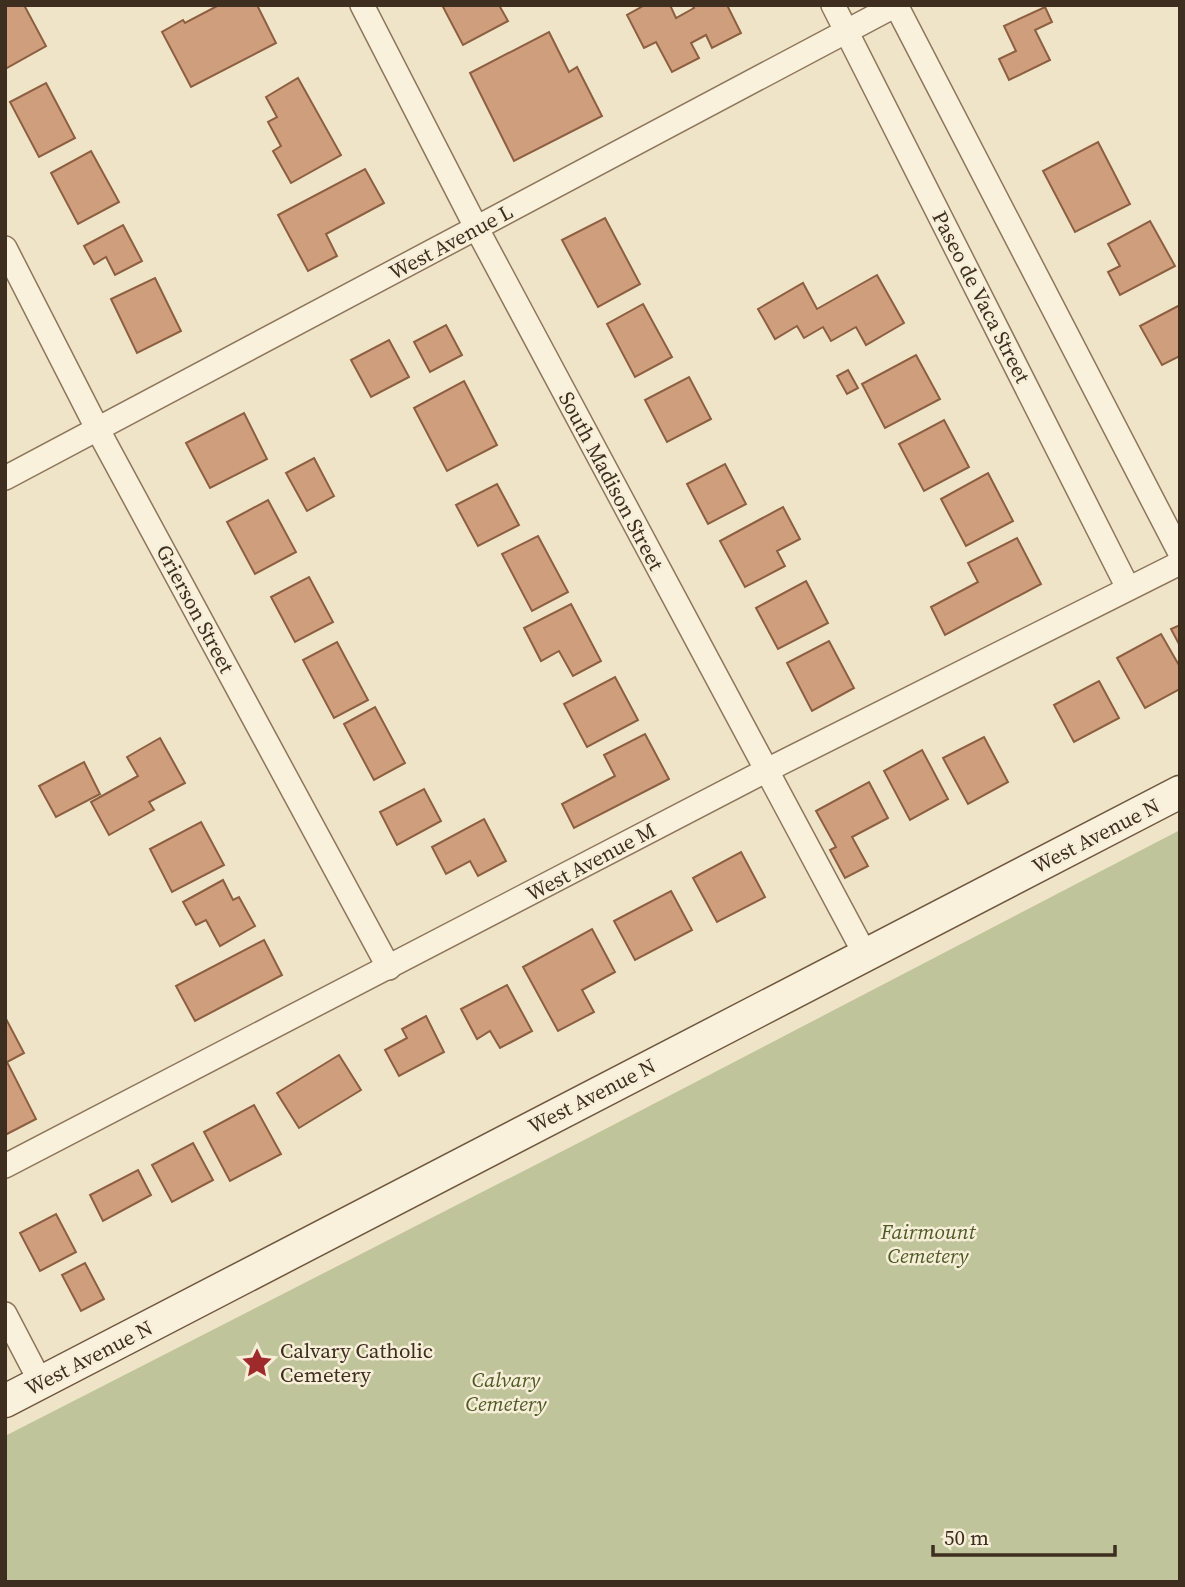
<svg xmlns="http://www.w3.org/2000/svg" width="1185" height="1587" viewBox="0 0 1185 1587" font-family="'Source Serif 4',serif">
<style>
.cemetery{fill:#bfc49a}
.building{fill:#cf9f7d;stroke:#8d5f41;stroke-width:2}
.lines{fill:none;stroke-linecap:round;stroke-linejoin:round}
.street-casing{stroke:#8d765c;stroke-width:26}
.secondary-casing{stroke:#6f573f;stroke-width:35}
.street{stroke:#faf1dc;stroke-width:23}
.secondary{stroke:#faf1dc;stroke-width:32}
.labels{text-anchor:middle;stroke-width:5;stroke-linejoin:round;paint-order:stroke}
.street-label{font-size:21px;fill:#3d2e20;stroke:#f7eed8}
.park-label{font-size:21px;font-style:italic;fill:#4d5a26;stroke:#f7eed8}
.poi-label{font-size:21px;fill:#3d2e20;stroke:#f7eed8;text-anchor:start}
</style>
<rect width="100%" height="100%" fill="#f0e4c8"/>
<polygon class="cemetery" points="1180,830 1180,1582 5,1582 5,1436 588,1138"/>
<g class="building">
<polygon points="5,5 24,5 46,46 5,69"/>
<polygon points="219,5 257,5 276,43 191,87 162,32 183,20 185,23"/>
<polygon points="442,5 499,5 508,21 463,45"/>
<polygon points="645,5 670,5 676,18 694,8 692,5 727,5 741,33 712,48 706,35 691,43 699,58 672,72 656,42 644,48 627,15"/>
<polygon points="1045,7 1052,22 1035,30 1050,60 1009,80 999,59 1016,51 1004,26"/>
<polygon points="549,32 569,72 577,67 602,116 514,161 470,73"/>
<polygon points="298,78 341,155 291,183 273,151 281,146 268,122 277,117 266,97"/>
<polygon points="46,83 75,138 39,157 10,102"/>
<polygon points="1098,142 1130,204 1075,232 1043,171"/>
<polygon points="91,151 119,202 78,224 51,173"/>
<polygon points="365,169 384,203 326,234 337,256 308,271 278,215"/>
<polygon points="605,218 640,284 598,307 562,240"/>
<polygon points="1150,221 1175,266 1120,295 1108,272 1120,266 1108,244"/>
<polygon points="123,225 142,261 115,275 106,257 94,264 84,246"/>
<polygon points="877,275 904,323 866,345 856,327 831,341 823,327 804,338 797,326 775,339 758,309 803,283 817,309"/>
<polygon points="155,278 181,331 137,353 111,299"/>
<polygon points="643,304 672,357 635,377 607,324"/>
<polygon points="1180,305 1180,356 1162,365 1140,326"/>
<polygon points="446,325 462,355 430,372 414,342"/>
<polygon points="389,340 409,377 371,397 351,360"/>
<polygon points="916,355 940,399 885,428 862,384"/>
<polygon points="848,370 858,388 847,394 837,376"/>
<polygon points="689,377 711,419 667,442 645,400"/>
<polygon points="464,381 497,445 447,471 414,408"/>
<polygon points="244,413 267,459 210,488 186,443"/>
<polygon points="944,420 969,467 924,491 899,444"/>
<polygon points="314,458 334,496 307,511 286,473"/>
<polygon points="725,464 746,504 708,524 687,484"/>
<polygon points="988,473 1013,521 966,546 941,499"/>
<polygon points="497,484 519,525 478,546 456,505"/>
<polygon points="268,500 296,552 255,574 227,522"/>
<polygon points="783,507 800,539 777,551 785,566 745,587 720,541"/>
<polygon points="538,536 568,592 532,611 502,554"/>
<polygon points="1017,538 1041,584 945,635 931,607 978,582 968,563"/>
<polygon points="309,577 333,622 295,642 271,597"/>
<polygon points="806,581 828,623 778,649 756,608"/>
<polygon points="571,604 601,661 573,676 559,651 541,661 524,628"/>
<polygon points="1180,625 1180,646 1171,629"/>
<polygon points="1161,634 1180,667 1180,689 1145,708 1117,658"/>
<polygon points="829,641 854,688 812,711 787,663"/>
<polygon points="337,642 368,700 334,718 303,660"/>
<polygon points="615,677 638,720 587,747 564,704"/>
<polygon points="1099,681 1119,718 1074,742 1054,705"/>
<polygon points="375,707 405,763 374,780 344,724"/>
<polygon points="645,734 669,779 574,828 562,804 615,776 604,755"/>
<polygon points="984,737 1008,782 968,804 943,758"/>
<polygon points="160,738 185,783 149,802 154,810 109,835 91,802 138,776 127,757"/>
<polygon points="922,750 948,799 910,820 884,771"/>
<polygon points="84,762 100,794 56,817 39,786"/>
<polygon points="869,782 888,818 852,837 868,866 845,878 830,850 836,847 816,811"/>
<polygon points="424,789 441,821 397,845 380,812"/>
<polygon points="484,819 506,861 478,876 470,861 446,874 432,847"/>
<polygon points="201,822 224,865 172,892 150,849"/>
<polygon points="741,852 765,897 717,922 693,878"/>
<polygon points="223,880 233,900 239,897 255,926 220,946 206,920 196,925 183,902"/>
<polygon points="671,891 692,930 635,960 614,921"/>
<polygon points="592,929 615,972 582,990 594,1012 558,1031 523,967"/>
<polygon points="264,940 282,975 195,1021 176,986"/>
<polygon points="507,985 532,1031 500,1048 490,1031 477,1039 461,1009"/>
<polygon points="426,1016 444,1052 399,1076 385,1050 407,1038 402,1029"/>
<polygon points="5,1017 24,1053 7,1062 36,1119 5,1135"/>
<polygon points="339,1055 361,1090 299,1128 277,1093"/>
<polygon points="254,1105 281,1154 230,1181 204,1132"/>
<polygon points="193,1143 213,1180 172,1202 152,1165"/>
<polygon points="138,1170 151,1195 103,1221 90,1195"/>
<polygon points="56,1214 76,1252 40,1271 20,1233"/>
<polygon points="85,1263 104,1299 81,1311 62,1275"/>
</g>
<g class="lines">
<defs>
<g id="street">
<polyline points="362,5 477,229 865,954"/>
<polyline points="833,5 1128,588"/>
<polyline points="896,5 1180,553"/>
<polyline points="5,248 98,430 389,968"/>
<polyline points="5,478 896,5"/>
<polyline points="5,1166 765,771 1180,563"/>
<polyline points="5,1314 41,1383"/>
</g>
<polyline id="secondary" points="5,1401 1180,792"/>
</defs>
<use href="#street" class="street-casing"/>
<use href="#secondary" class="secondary-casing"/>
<use href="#street" class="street"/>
<use href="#secondary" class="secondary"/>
</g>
<defs>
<symbol id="sight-bare" viewBox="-9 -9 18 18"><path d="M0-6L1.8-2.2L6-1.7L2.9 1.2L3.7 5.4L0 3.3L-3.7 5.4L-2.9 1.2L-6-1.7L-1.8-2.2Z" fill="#9e2a2b" stroke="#f7eed8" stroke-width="2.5" paint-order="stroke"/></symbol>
</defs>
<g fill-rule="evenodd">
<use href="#sight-bare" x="235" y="1341" width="44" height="44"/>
</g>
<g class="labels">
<g class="street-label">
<text transform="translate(451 242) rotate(-28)" y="7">West Avenue L</text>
<text transform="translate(981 297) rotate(63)" y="7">Paseo de Vaca Street</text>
<text transform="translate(611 481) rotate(62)" y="7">South Madison Street</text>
<text transform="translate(195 609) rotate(62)" y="7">Grierson Street</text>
<text transform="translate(1096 836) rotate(-27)" y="7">West Avenue N</text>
<text transform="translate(591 862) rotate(-28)" y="7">West Avenue M</text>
<text transform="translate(592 1096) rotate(-27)" y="7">West Avenue N</text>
<text transform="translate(89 1358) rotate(-27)" y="7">West Avenue N</text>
</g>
<g class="park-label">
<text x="928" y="1239">Fairmount<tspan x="928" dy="24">Cemetery</tspan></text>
<text x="506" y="1387">Calvary<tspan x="506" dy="24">Cemetery</tspan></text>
</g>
<g class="poi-label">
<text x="280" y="1358">Calvary Catholic<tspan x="280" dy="24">Cemetery</tspan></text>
</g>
</g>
<rect width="1185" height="1587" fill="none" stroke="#3d2e20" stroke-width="14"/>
<path d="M933 1545v10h182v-10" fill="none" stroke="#3d2e20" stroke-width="3.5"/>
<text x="944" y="1545" font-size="21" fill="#3d2e20" stroke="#f7eed8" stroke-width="5" paint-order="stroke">50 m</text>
</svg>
